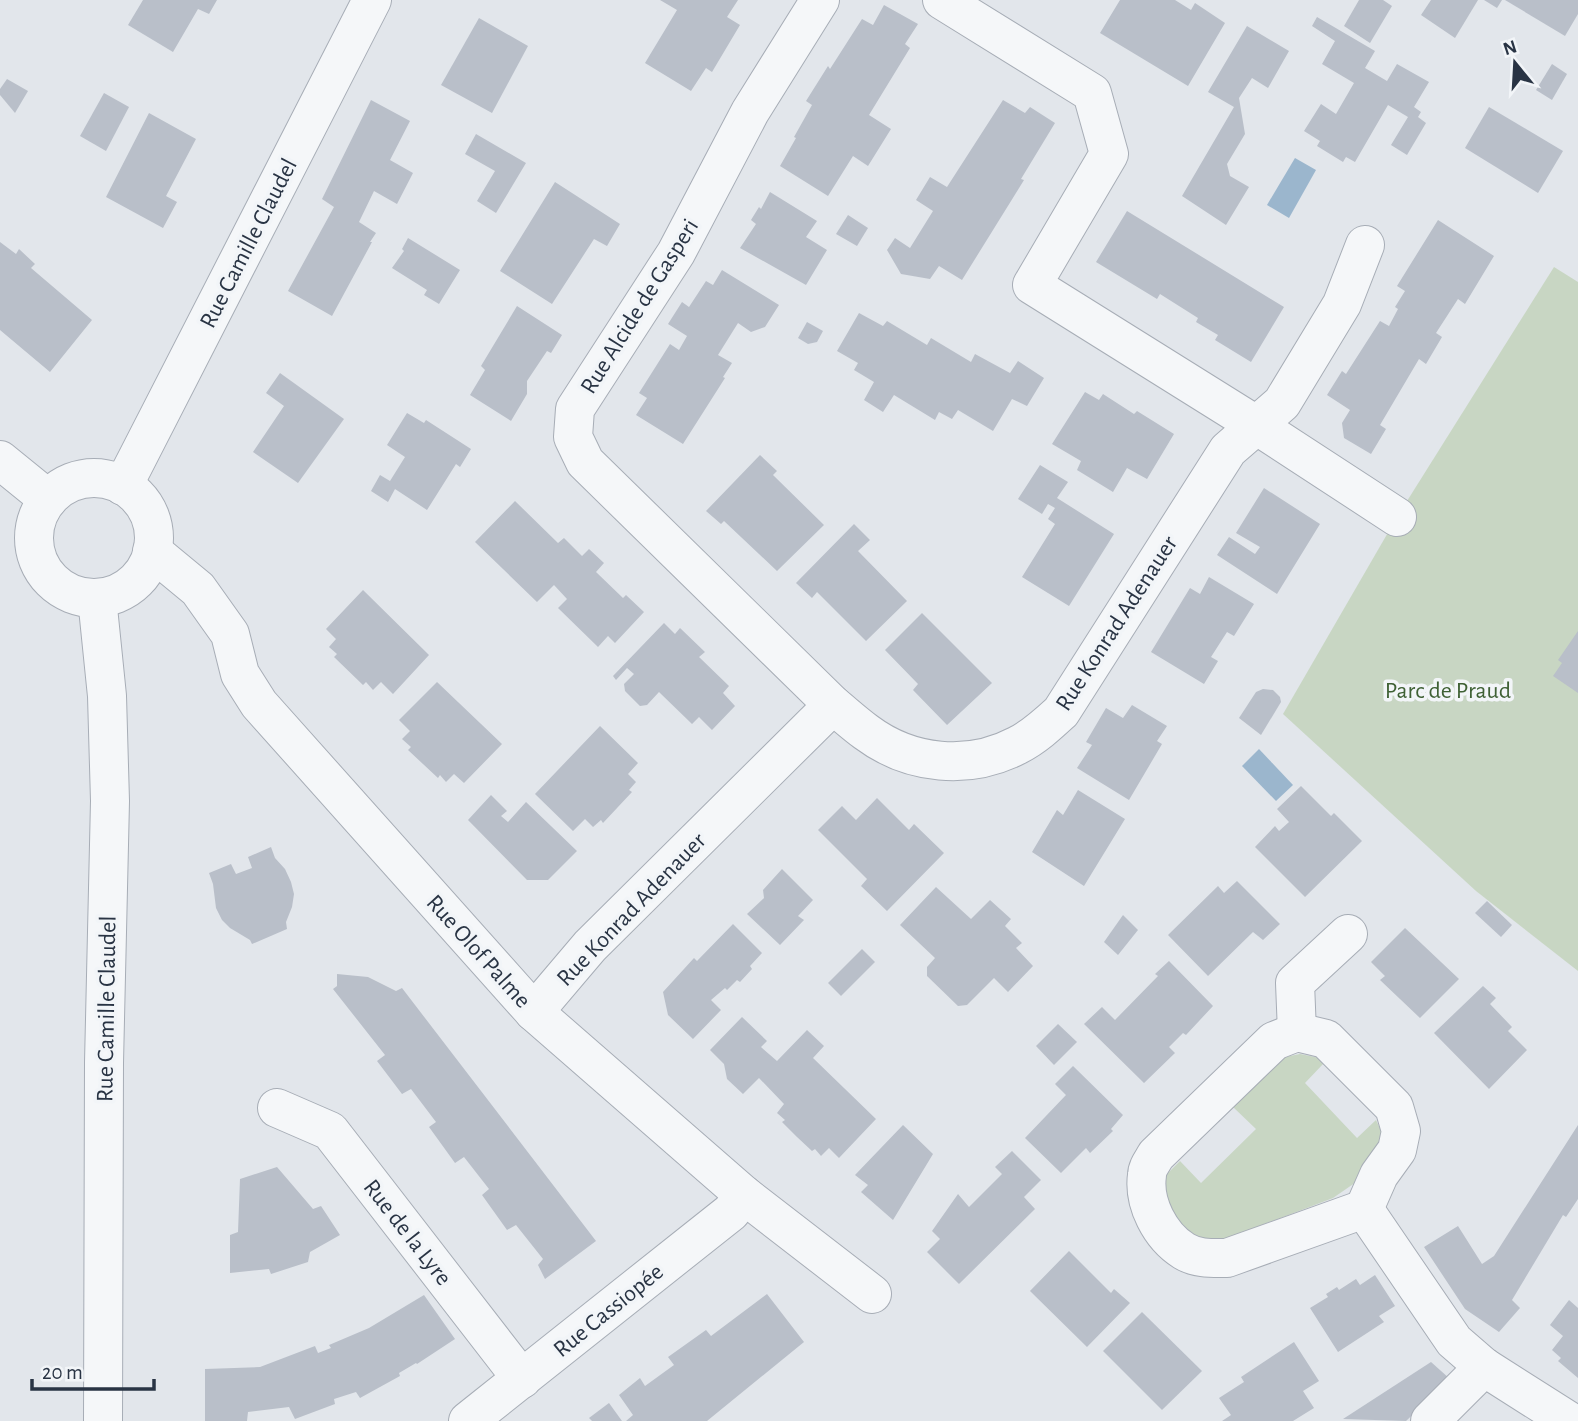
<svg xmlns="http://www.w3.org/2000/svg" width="1578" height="1421" viewBox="0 0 1578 1421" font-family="'Alegreya Sans',sans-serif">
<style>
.green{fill:#c8d6c3}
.water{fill:#9bb6cd}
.building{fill:#b9bfc9}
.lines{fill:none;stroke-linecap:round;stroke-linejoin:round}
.minor-casing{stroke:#a7adb6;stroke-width:40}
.minor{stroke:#f5f7f9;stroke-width:38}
.labels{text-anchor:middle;stroke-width:7;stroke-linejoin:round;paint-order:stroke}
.street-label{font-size:24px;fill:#293444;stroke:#f2f5f8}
.park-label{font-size:24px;fill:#3f6135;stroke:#f2f5f8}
</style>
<rect width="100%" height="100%" fill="#e2e6eb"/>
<g class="green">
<polygon points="1554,267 1578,282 1578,971 1476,891 1283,714 1397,517"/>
<polygon points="1300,1054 1320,1058 1324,1063 1305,1083 1357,1138 1376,1120 1384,1137 1362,1178 1333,1198 1209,1245 1170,1217 1160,1181 1180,1161 1201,1183 1256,1129 1233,1107 1285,1057"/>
</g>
<g class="water">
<polygon points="1295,158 1316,170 1289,218 1267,205"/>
<polygon points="1259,749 1293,785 1276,801 1242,766"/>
</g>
<g class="building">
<polygon points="143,0 217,0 209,14 198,9 173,52 128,25"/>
<polygon points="660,0 738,0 727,17 740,25 712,72 706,68 691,91 645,63 677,10"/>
<polygon points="1120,0 1175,0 1191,10 1195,3 1225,23 1188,86 1100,33"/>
<polygon points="1359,0 1383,0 1392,6 1370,43 1344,26"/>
<polygon points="1431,0 1478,0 1455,38 1421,15"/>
<polygon points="1484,0 1502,0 1497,8"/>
<polygon points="1505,0 1578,0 1578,14 1565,36"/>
<polygon points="884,5 918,24 905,44 910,48 869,115 891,129 868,166 853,156 828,196 780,166 796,138 794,137 812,105 806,101 828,66 830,69 862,19 873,25"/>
<polygon points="1317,17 1375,51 1365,68 1387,81 1397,64 1429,82 1414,107 1421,112 1418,117 1426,123 1407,155 1391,145 1408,117 1388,105 1355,162 1346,157 1343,162 1317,146 1320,141 1304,131 1321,104 1336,114 1354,83 1322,64 1335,41 1312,26"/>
<polygon points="479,18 528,46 492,113 441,85"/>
<polygon points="1247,26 1289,51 1268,88 1252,78 1239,98 1245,134 1227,164 1230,176 1249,187 1226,225 1182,196 1234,107 1208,92"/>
<polygon points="1552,64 1567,74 1552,100 1536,90"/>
<polygon points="7,79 28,91 15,113 0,95 0,89"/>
<polygon points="104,93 129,107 106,151 80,136"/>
<polygon points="371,100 410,121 390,160 413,173 397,204 374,191 359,222 376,233 370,242 372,242 332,316 288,291 334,207 322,199"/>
<polygon points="1003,100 1025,113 1030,107 1055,123 1021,179 1024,180 962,280 939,266 930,279 901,274 887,250 895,238 910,248 933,211 916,200 930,177 947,187"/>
<polygon points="1489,107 1563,151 1538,193 1465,148"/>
<polygon points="149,113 196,139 166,196 177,202 163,228 106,197"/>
<polygon points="476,134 526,163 496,213 477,201 495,171 465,154"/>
<polygon points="555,182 620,224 607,246 594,239 552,304 500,271"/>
<polygon points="770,192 817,221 806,237 827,250 806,285 740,248 756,224 751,220 759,207 761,209"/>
<polygon points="1127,211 1284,307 1251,362 1215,340 1218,335 1196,322 1198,318 1160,294 1157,299 1096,262"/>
<polygon points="848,215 868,228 857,246 836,234"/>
<polygon points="1438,220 1494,256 1465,304 1458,299 1436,333 1442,337 1426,364 1419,359 1380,425 1386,429 1371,454 1344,438 1342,423 1350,410 1327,395 1342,371 1346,374 1380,321 1389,326 1398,309 1395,307 1405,291 1397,286"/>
<polygon points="408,238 460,270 439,304 424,295 427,290 392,268 404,251 402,249"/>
<polygon points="0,242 16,254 19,249 35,264 31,268 92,320 50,372 0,330"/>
<polygon points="722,270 779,305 765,327 751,332 738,323 718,355 732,363 723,377 725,378 683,444 636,415 647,398 639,393 670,344 679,350 687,336 668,324 682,302 689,307 706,281 713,285"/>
<polygon points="517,306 562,335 551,353 547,351 527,381 527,394 511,421 470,395 485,370 481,366"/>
<polygon points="859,313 883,326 887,321 927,345 931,338 971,362 975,354 1010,373 1018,361 1044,378 1027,406 1012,399 993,431 958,410 952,419 939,412 935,420 894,395 883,412 864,400 874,382 854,370 858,363 837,351"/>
<polygon points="807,322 823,331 817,342 808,344 798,338"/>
<polygon points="280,373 344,419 298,483 253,452 284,406 266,393"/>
<polygon points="1085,392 1099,400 1103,394 1134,414 1137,411 1174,434 1147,479 1127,468 1113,492 1077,470 1081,461 1052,444"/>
<polygon points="407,413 424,423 426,420 471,449 460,467 456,464 427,510 395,489 388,502 371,491 380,475 390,481 405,457 387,445"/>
<polygon points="760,455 777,471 773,475 824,525 777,571 724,521 721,524 706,511"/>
<polygon points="1040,465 1068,482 1057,498 1114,534 1069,606 1022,577 1055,524 1048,519 1055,508 1048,504 1042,514 1018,499"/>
<polygon points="1264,488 1320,524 1277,594 1217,555 1229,537 1255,554 1260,547 1236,533"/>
<polygon points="515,501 558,543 564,538 582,556 589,549 604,563 596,572 623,598 626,595 644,612 615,643 608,636 598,647 558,608 567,599 554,585 537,602 475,542"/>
<polygon points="854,524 870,540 858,551 907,601 866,641 817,592 812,598 796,583"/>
<polygon points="1209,577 1254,604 1234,636 1227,632 1211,657 1218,661 1204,684 1151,652 1190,588 1200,594"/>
<polygon points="363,590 429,655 393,694 381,682 373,690 366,682 363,685 334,657 337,654 329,647 336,639 326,629"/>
<polygon points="922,613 992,683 947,725 913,690 918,684 885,650"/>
<polygon points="664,623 675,634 680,628 705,652 699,657 729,686 723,693 735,706 712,730 699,717 692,724 659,692 647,705 640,706 625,691 624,684 634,674 627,668 616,680 613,676"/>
<polygon points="1578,631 1578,693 1553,676 1562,663 1558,660"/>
<polygon points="437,682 502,744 464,783 454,774 446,782 440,775 438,778 408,750 411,747 402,739 410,731 399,720"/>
<polygon points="1263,689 1273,690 1280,697 1281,702 1261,735 1239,718 1256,692"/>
<polygon points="1132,705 1167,726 1157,741 1162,744 1129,800 1077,768 1092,745 1086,742 1106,708 1123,718"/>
<polygon points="600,726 638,763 628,774 636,782 629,790 632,792 603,823 601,820 593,827 585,819 573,831 535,794"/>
<polygon points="1301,786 1331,816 1334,813 1362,841 1305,897 1255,847 1275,826 1279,831 1289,822 1277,809"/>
<polygon points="1078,790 1125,819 1084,886 1032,852 1057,810 1063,815"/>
<polygon points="491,795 507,811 501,816 508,822 526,802 577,851 548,880 527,880 468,820"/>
<polygon points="877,798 909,830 914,824 944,853 887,911 861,886 867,879 818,830 842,806 856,820"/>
<polygon points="271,847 275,858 285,869 291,882 294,894 292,907 286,922 287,929 252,944 250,940 230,928 222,920 216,908 213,884 209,873 231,864 236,874 252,868 248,857"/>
<polygon points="782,869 813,900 798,916 804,920 780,945 747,914 764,898 763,890"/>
<polygon points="1237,881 1280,924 1263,940 1253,932 1208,976 1168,935 1218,886 1224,893"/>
<polygon points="936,887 971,919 990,900 1011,919 1005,926 1022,943 1016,948 1033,966 1008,992 994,978 967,1005 958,1006 927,976 927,967 935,958 900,925"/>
<polygon points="1487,901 1512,925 1501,937 1475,913"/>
<polygon points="1123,915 1138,930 1118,955 1104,942"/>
<polygon points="733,924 762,953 750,966 752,969 740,982 737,980 727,990 725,988 711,1000 721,1010 693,1039 668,1015 663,992 694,958 697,961"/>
<polygon points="1405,928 1459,979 1420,1018 1380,980 1385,976 1371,962"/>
<polygon points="862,949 875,962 841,996 828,983"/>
<polygon points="1169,961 1213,1006 1186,1035 1183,1033 1169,1047 1175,1053 1144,1083 1084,1024 1102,1007 1115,1020 1158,976 1155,974"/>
<polygon points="337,974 368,977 396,991 402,988 596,1241 545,1279 538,1265 543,1259 516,1225 507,1230 482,1195 489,1189 464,1157 455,1163 429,1127 436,1122 411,1089 402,1094 377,1061 385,1055 333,989 337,986"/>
<polygon points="1483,986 1496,998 1490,1004 1512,1027 1508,1031 1527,1050 1489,1089 1434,1033"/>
<polygon points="742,1017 767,1041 761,1047 777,1061 807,1030 824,1046 813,1058 876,1119 839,1158 829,1148 821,1156 815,1149 812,1151 797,1137 782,1122 785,1120 777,1113 784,1104 759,1078 743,1094 727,1079 724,1064 710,1050"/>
<polygon points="1058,1024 1077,1042 1054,1065 1036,1046"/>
<polygon points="1073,1066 1123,1115 1111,1129 1113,1131 1090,1153 1086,1148 1061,1173 1025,1138 1066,1095 1055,1084"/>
<polygon points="903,1125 933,1154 893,1220 861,1192 868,1185 855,1175"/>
<polygon points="1578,1125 1578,1199 1566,1217 1563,1215 1512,1300 1520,1308 1499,1332 1465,1309 1424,1247 1458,1226 1482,1264 1494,1256"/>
<polygon points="1012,1151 1041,1180 1024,1197 1035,1209 959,1284 927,1252 940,1239 932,1231 958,1194 969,1207 1002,1174 995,1167"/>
<polygon points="277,1167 313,1209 321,1206 340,1235 310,1252 308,1262 271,1274 269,1269 230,1273 230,1235 238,1232 240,1179"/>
<polygon points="1069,1251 1111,1293 1114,1289 1130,1303 1087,1347 1030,1291"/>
<polygon points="1375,1275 1395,1306 1379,1316 1384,1322 1338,1352 1310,1308 1328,1297 1326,1294 1337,1287 1339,1290 1356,1279 1360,1285"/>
<polygon points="767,1294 804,1342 707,1421 626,1421 633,1415 619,1395 640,1378 645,1386 674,1365 668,1357 706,1330 711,1336"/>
<polygon points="424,1295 455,1339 417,1364 416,1363 399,1373 400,1376 360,1398 356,1392 334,1399 335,1404 295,1419 289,1407 248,1412 247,1421 205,1421 205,1369 260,1367 315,1346 318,1353 331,1348 329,1345 369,1328"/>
<polygon points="1569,1300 1578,1308 1578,1378 1558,1361 1561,1358 1552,1350 1563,1336 1550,1325"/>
<polygon points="1142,1312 1202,1371 1162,1410 1103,1351"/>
<polygon points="1294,1342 1319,1381 1303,1391 1314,1408 1293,1421 1222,1421 1231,1415 1219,1398 1244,1382 1241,1377"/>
<polygon points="1431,1362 1450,1379 1406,1421 1343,1419"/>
<polygon points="609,1403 622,1421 592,1421 589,1418"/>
</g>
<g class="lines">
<defs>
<g id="minor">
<polyline points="820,0 750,112 676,253 575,409 573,437 585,462 833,705"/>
<polyline points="942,0 1092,93 1109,154 1032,285 1256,425 1397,517"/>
<polyline points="0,460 48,499"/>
<circle cx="94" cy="538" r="60"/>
<polyline points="123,486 372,0"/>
<polyline points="152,551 198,589 230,634 240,674 259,704 534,1012 744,1195 872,1294"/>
<polyline points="97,598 107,696 110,801 104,1063 103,1421"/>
<path d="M 534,1012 L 590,946 L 833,705 C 844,714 855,724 866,732 C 910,765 969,771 1018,745 C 1034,737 1048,724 1061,712 L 1228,450 L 1282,403 L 1342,304 L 1365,245"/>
<path d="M 1297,1032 L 1326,1039 L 1394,1107 L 1401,1131 L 1397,1150 L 1379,1175 L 1364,1209 L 1227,1258 C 1212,1258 1197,1259 1184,1251 C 1160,1236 1143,1203 1147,1175 C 1147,1168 1152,1162 1156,1155 L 1274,1041 Z"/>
<polyline points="1297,1032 1295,983 1348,934"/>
<polyline points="277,1108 330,1131 522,1379"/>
<polyline points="1364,1209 1454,1341 1484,1367 1569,1421"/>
<polyline points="468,1421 731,1212 744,1195"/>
<polyline points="1430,1421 1484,1367"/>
</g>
</defs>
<use href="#minor" class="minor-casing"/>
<use href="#minor" class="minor"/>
</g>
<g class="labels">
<g class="street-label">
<text transform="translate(248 243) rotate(-63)" y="8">Rue Camille Claudel</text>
<text transform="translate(639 306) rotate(-58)" y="8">Rue Alcide de Gasperi</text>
<text transform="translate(1116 623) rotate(-57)" y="8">Rue Konrad Adenauer</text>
<text transform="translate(631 909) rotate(-46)" y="8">Rue Konrad Adenauer</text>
<text transform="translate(479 951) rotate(48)" y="8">Rue Olof Palme</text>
<text transform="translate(106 1009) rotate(-89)" y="8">Rue Camille Claudel</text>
<text transform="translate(408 1232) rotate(52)" y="8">Rue de la Lyre</text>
<text transform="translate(608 1310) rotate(-39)" y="8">Rue Cassiopée</text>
</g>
<g class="park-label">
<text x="1448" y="698">Parc de Praud</text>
</g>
</g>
<g transform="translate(1515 63) rotate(342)" stroke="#f2f5f8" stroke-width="5" paint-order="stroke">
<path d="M0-5L12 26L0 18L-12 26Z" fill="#293444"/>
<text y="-10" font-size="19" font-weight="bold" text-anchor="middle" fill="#293444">N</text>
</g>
<path d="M32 1379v10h122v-10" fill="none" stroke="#293444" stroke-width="3.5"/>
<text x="42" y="1379" font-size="21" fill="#293444" stroke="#f2f5f8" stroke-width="5" paint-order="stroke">20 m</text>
</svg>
